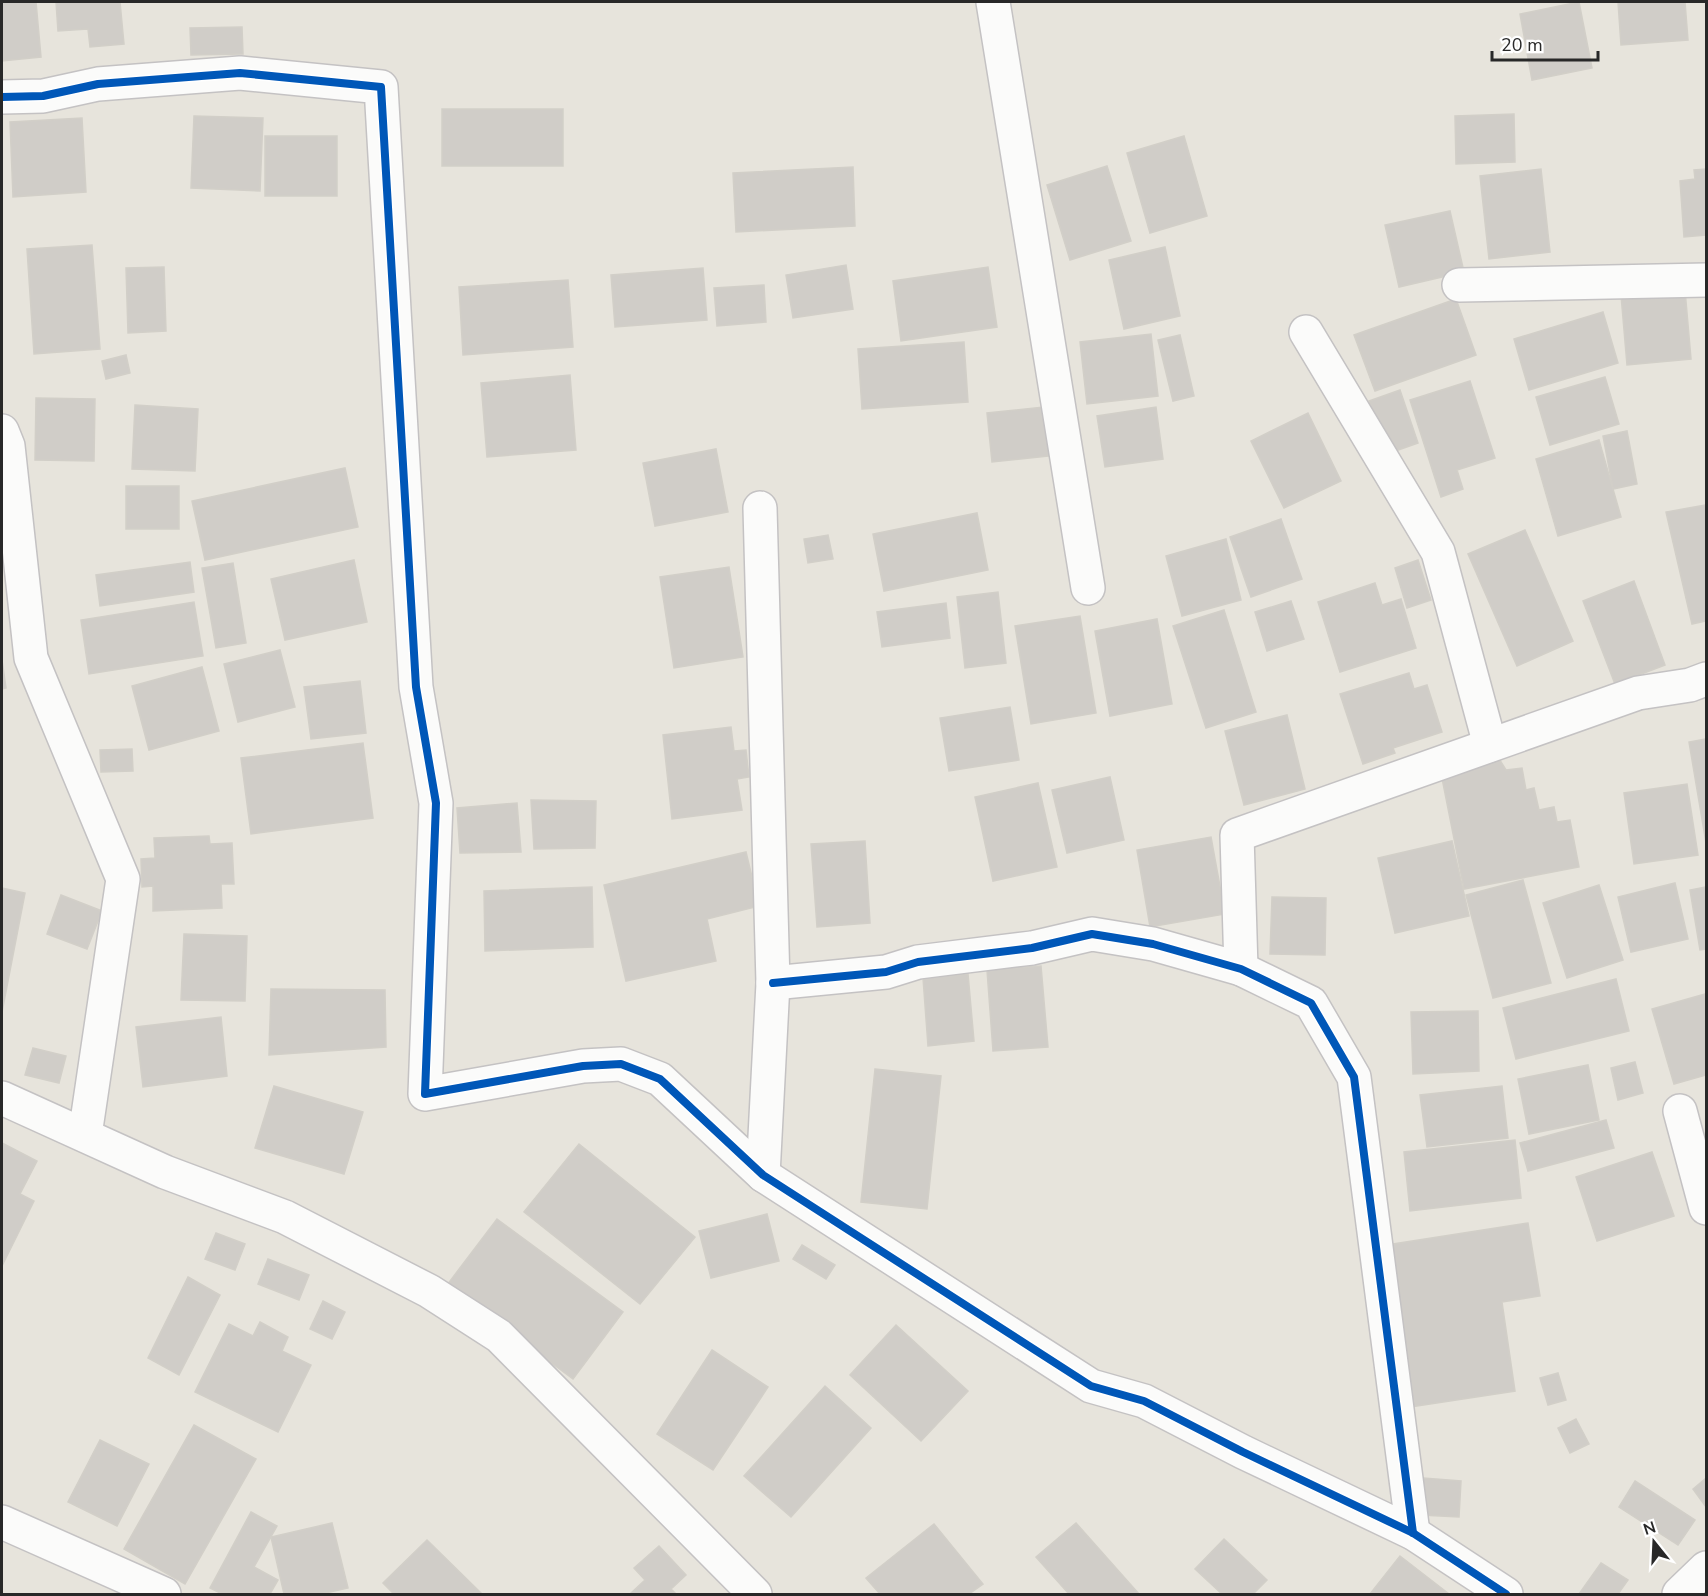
<svg xmlns="http://www.w3.org/2000/svg" width="1708" height="1596" viewBox="0 0 1708 1596" font-family="'Nunito Sans',sans-serif">
<style>
.building{fill:#d0cdc8;stroke:#d2cfc8;stroke-width:1.5}
.lines{fill:none;stroke-linecap:round;stroke-linejoin:round}
.street-casing{stroke:#c4c2c3;stroke-width:36}
.secondary-casing{stroke:#c4c2c3;stroke-width:36}
.street{stroke:#fbfbfa;stroke-width:33}
.secondary{stroke:#fbfbfa;stroke-width:33}
.cycleway-casing{stroke:#fff;stroke-width:11}
.cycleway{stroke:#0057b8;stroke-width:8}
</style>
<rect width="100%" height="100%" fill="#e7e4dc"/>
<g class="building">
<polygon points="2,2 36,2 41,57 2,61"/>
<polygon points="56,2 120,2 124,44 90,47 88,29 58,31"/>
<polygon points="1579,2 1592,68 1532,80 1520,14"/>
<polygon points="1618,2 1685,2 1688,40 1621,45"/>
<polygon points="242,27 243,54 191,55 190,28"/>
<rect x="442" y="109" width="121" height="57"/>
<polygon points="1514,114 1515,162 1456,164 1455,116"/>
<polygon points="194,116 263,118 260,191 191,188"/>
<polygon points="82,118 86,192 13,197 10,122"/>
<rect x="265" y="136" width="72" height="60"/>
<polygon points="1184,136 1207,216 1150,233 1127,153"/>
<polygon points="1107,166 1131,241 1070,260 1047,185"/>
<polygon points="853,167 855,226 736,232 733,173"/>
<polygon points="1541,169 1550,252 1489,259 1480,176"/>
<polygon points="1706,169 1706,235 1684,237 1680,181 1695,179 1694,170"/>
<polygon points="1450,211 1464,272 1399,287 1385,225"/>
<polygon points="92,245 100,349 34,354 27,249"/>
<polygon points="1165,247 1180,316 1124,329 1109,260"/>
<polygon points="846,265 853,309 793,318 786,275"/>
<polygon points="164,267 166,331 128,333 126,268"/>
<polygon points="988,267 997,327 901,341 893,281"/>
<polygon points="703,268 707,320 615,327 611,275"/>
<polygon points="568,280 573,347 463,355 459,287"/>
<polygon points="764,285 766,322 717,326 714,288"/>
<polygon points="1685,290 1691,359 1627,365 1621,295"/>
<polygon points="1456,299 1476,355 1375,391 1354,335"/>
<polygon points="1603,312 1618,363 1529,390 1514,339"/>
<polygon points="1151,334 1158,396 1087,404 1080,342"/>
<polygon points="1180,335 1194,396 1173,401 1158,340"/>
<polygon points="964,342 968,402 862,409 858,349"/>
<polygon points="126,355 130,373 106,379 102,361"/>
<polygon points="570,375 576,450 487,457 481,383"/>
<polygon points="1605,377 1619,424 1550,445 1536,397"/>
<polygon points="1470,381 1495,458 1457,470 1463,489 1441,497 1410,400"/>
<polygon points="1400,390 1418,443 1387,454 1369,401"/>
<polygon points="36,398 95,399 94,461 35,460"/>
<polygon points="135,405 198,409 195,471 132,469"/>
<polygon points="1053,406 1057,455 992,462 987,413"/>
<polygon points="1156,407 1163,459 1105,467 1097,416"/>
<polygon points="1308,413 1341,481 1284,508 1251,441"/>
<polygon points="1627,431 1637,484 1613,489 1603,436"/>
<polygon points="1599,440 1621,517 1558,536 1536,459"/>
<polygon points="716,449 728,512 655,526 643,463"/>
<polygon points="345,468 358,527 205,560 192,501"/>
<rect x="126" y="486" width="53" height="43"/>
<polygon points="1706,505 1706,621 1692,624 1666,512"/>
<polygon points="977,513 988,570 884,591 873,534"/>
<polygon points="1281,519 1302,579 1251,597 1230,537"/>
<polygon points="1525,530 1573,641 1517,666 1468,554"/>
<polygon points="828,535 833,559 808,563 804,539"/>
<polygon points="1226,539 1241,600 1182,616 1166,556"/>
<polygon points="354,560 367,622 285,640 271,579"/>
<polygon points="1418,560 1431,600 1407,608 1395,568"/>
<polygon points="190,562 194,592 100,606 96,575"/>
<polygon points="233,563 246,643 216,648 202,568"/>
<polygon points="729,567 743,657 674,668 660,577"/>
<polygon points="1634,581 1665,665 1615,684 1583,601"/>
<polygon points="1375,583 1382,605 1401,599 1416,648 1340,672 1318,602"/>
<polygon points="998,592 1006,663 965,668 957,597"/>
<polygon points="1291,601 1304,639 1267,651 1255,612"/>
<polygon points="194,602 203,656 89,674 81,620"/>
<polygon points="946,603 950,638 882,647 877,612"/>
<polygon points="1224,610 1256,712 1206,728 1173,626"/>
<polygon points="1080,616 1096,713 1031,724 1015,626"/>
<polygon points="1157,619 1172,704 1110,716 1095,631"/>
<polygon points="280,650 295,707 238,722 224,664"/>
<polygon points="2,660 6,688 2,689"/>
<polygon points="202,667 219,731 149,750 132,686"/>
<polygon points="1409,673 1414,689 1427,685 1442,732 1393,748 1395,753 1363,764 1340,694"/>
<polygon points="360,681 366,733 311,739 304,687"/>
<polygon points="1010,707 1019,760 949,771 940,718"/>
<polygon points="1287,715 1305,789 1244,805 1225,731"/>
<polygon points="731,727 734,751 746,750 749,777 737,779 742,810 672,819 663,735"/>
<polygon points="1706,739 1706,843 1689,742"/>
<polygon points="363,743 373,818 251,834 241,758"/>
<polygon points="132,749 133,771 101,772 100,750"/>
<polygon points="1498,757 1506,770 1522,768 1526,790 1534,788 1539,810 1554,807 1557,822 1570,820 1579,867 1464,889 1440,768"/>
<polygon points="1110,777 1124,840 1067,853 1052,790"/>
<polygon points="1038,783 1057,867 993,881 975,797"/>
<polygon points="1687,784 1698,855 1634,864 1624,793"/>
<polygon points="531,800 596,801 595,848 534,849"/>
<polygon points="517,803 521,852 460,853 457,808"/>
<polygon points="209,836 210,844 232,843 234,884 221,884 222,908 153,911 153,886 142,887 141,859 155,858 154,838"/>
<polygon points="1211,837 1225,914 1150,927 1137,850"/>
<polygon points="865,841 870,923 817,927 811,844"/>
<polygon points="1452,841 1469,916 1395,933 1378,858"/>
<polygon points="746,852 759,906 707,919 716,961 626,981 604,885"/>
<polygon points="1523,880 1551,983 1493,998 1466,895"/>
<polygon points="1675,883 1688,939 1631,952 1618,897"/>
<polygon points="1599,885 1623,960 1567,978 1543,903"/>
<polygon points="592,887 593,947 485,951 484,891"/>
<polygon points="1706,887 1706,949 1700,950 1690,890"/>
<polygon points="2,888 25,893 2,1012"/>
<polygon points="61,895 102,911 87,949 47,934"/>
<polygon points="1272,897 1326,898 1325,955 1270,954"/>
<polygon points="184,934 247,936 245,1001 181,1000"/>
<polygon points="1041,966 1048,1047 993,1051 987,970"/>
<polygon points="968,974 974,1041 928,1046 923,978"/>
<polygon points="1616,979 1629,1031 1516,1059 1503,1008"/>
<polygon points="271,989 385,990 386,1047 269,1055"/>
<polygon points="1705,994 1706,1075 1674,1084 1652,1009"/>
<polygon points="1478,1011 1479,1071 1413,1074 1411,1012"/>
<polygon points="221,1017 227,1076 143,1087 136,1027"/>
<polygon points="33,1048 66,1056 59,1083 25,1075"/>
<polygon points="1635,1062 1643,1093 1618,1100 1611,1068"/>
<polygon points="1588,1065 1599,1120 1529,1134 1518,1079"/>
<polygon points="875,1069 941,1076 927,1209 861,1202"/>
<polygon points="274,1086 363,1112 344,1174 255,1148"/>
<polygon points="1502,1086 1508,1138 1427,1147 1420,1095"/>
<polygon points="1606,1120 1614,1148 1528,1171 1520,1143"/>
<polygon points="1515,1140 1521,1198 1410,1211 1404,1152"/>
<polygon points="2,1143 37,1161 20,1194 34,1201 2,1266"/>
<polygon points="579,1144 695,1237 640,1304 524,1212"/>
<polygon points="1652,1152 1674,1216 1597,1241 1576,1177"/>
<polygon points="767,1214 779,1261 711,1278 699,1231"/>
<polygon points="497,1219 623,1312 573,1379 447,1285"/>
<polygon points="1528,1223 1540,1296 1502,1302 1515,1391 1411,1407 1387,1245"/>
<polygon points="216,1233 245,1244 235,1270 205,1259"/>
<polygon points="802,1245 835,1265 826,1279 793,1259"/>
<polygon points="268,1259 309,1275 299,1300 258,1284"/>
<polygon points="188,1277 220,1295 179,1375 148,1358"/>
<polygon points="323,1301 345,1312 332,1339 310,1329"/>
<polygon points="260,1322 288,1337 282,1351 311,1365 278,1432 195,1392 229,1324 253,1336"/>
<polygon points="896,1325 968,1391 921,1441 850,1375"/>
<polygon points="712,1350 768,1387 713,1470 657,1434"/>
<polygon points="1558,1373 1566,1400 1548,1405 1540,1378"/>
<polygon points="825,1386 871,1428 791,1517 744,1476"/>
<polygon points="1576,1419 1589,1444 1570,1453 1558,1428"/>
<polygon points="194,1425 256,1459 185,1584 124,1549"/>
<polygon points="100,1440 149,1464 117,1526 68,1502"/>
<polygon points="1423,1478 1461,1481 1459,1517 1421,1515"/>
<polygon points="1706,1478 1706,1507 1693,1489"/>
<polygon points="1635,1481 1695,1520 1678,1545 1619,1507"/>
<polygon points="251,1512 277,1526 254,1567 278,1580 270,1594 222,1594 210,1588"/>
<polygon points="332,1523 348,1588 321,1594 284,1594 271,1537"/>
<polygon points="1076,1523 1139,1594 1069,1594 1036,1557"/>
<polygon points="934,1524 983,1584 969,1594 880,1594 866,1578"/>
<polygon points="1224,1539 1267,1580 1253,1594 1222,1594 1195,1569"/>
<polygon points="427,1540 482,1594 394,1594 383,1583"/>
<polygon points="659,1546 686,1575 671,1589 676,1594 630,1594 645,1580 634,1568"/>
<polygon points="1400,1556 1449,1594 1370,1594"/>
<polygon points="1601,1563 1628,1580 1618,1594 1579,1594"/>
</g>
<g class="lines">
<defs>
<g id="street">
<polyline points="993,2 1088,588"/>
<polyline points="2,97 43,96 98,84 240,73 381,87 416,687 436,803 425,1094 583,1066 621,1064 660,1079 763,1175 1091,1386 1144,1401 1243,1452 1413,1533 1506,1594"/>
<polyline points="1459,285 1706,280"/>
<polyline points="1306,332 1438,552 1490,745"/>
<polyline points="2,431 8,446 31,658 123,879 85,1135"/>
<polyline points="760,508 773,983 763,1175"/>
<polyline points="1241,969 1237,835 1638,693 1690,685 1706,679"/>
<polyline points="773,983 886,972 918,962 1032,948 1092,934 1153,944 1241,969 1311,1003 1354,1077 1413,1533"/>
<polyline points="2,1098 165,1172 285,1217 429,1291 499,1336 755,1594"/>
<polyline points="1680,1111 1706,1208"/>
<polyline points="2,1522 164,1594"/>
</g>
<polyline id="secondary" points="1679,1594 1706,1568"/>
</defs>
<use href="#street" class="street-casing"/>
<use href="#secondary" class="secondary-casing"/>
<use href="#street" class="street"/>
<use href="#secondary" class="secondary"/>
<defs>
<g id="cycleway">
<polyline points="2,97 43,96 98,84 240,73 381,87 416,687 436,803 425,1094 583,1066 621,1064 660,1079 763,1175 1091,1386 1144,1401 1243,1452 1413,1533 1506,1594"/>
<polyline points="773,983 886,972 918,962 1032,948 1092,934 1153,944 1241,969 1311,1003 1354,1077 1413,1533"/>
</g>
</defs>
<use href="#cycleway" class="cycleway-casing"/>
<use href="#cycleway" class="cycleway"/>
</g>
<rect width="1708" height="1596" fill="none" stroke="#282828" stroke-width="6"/>
<g transform="translate(1654 1542) rotate(342)" stroke="#ffffff" stroke-width="4.5" paint-order="stroke">
<path d="M0-4.5L10 22L0 15L-10 22Z" fill="#282828"/>
<text y="-9" font-size="16" font-weight="bold" text-anchor="middle" fill="#282828">N</text>
</g>
<path d="M1492 51v9h106v-9" fill="none" stroke="#282828" stroke-width="3"/>
<text x="1501" y="51" font-size="18" fill="#282828" stroke="#ffffff" stroke-width="4.5" paint-order="stroke">20 m</text>
</svg>
